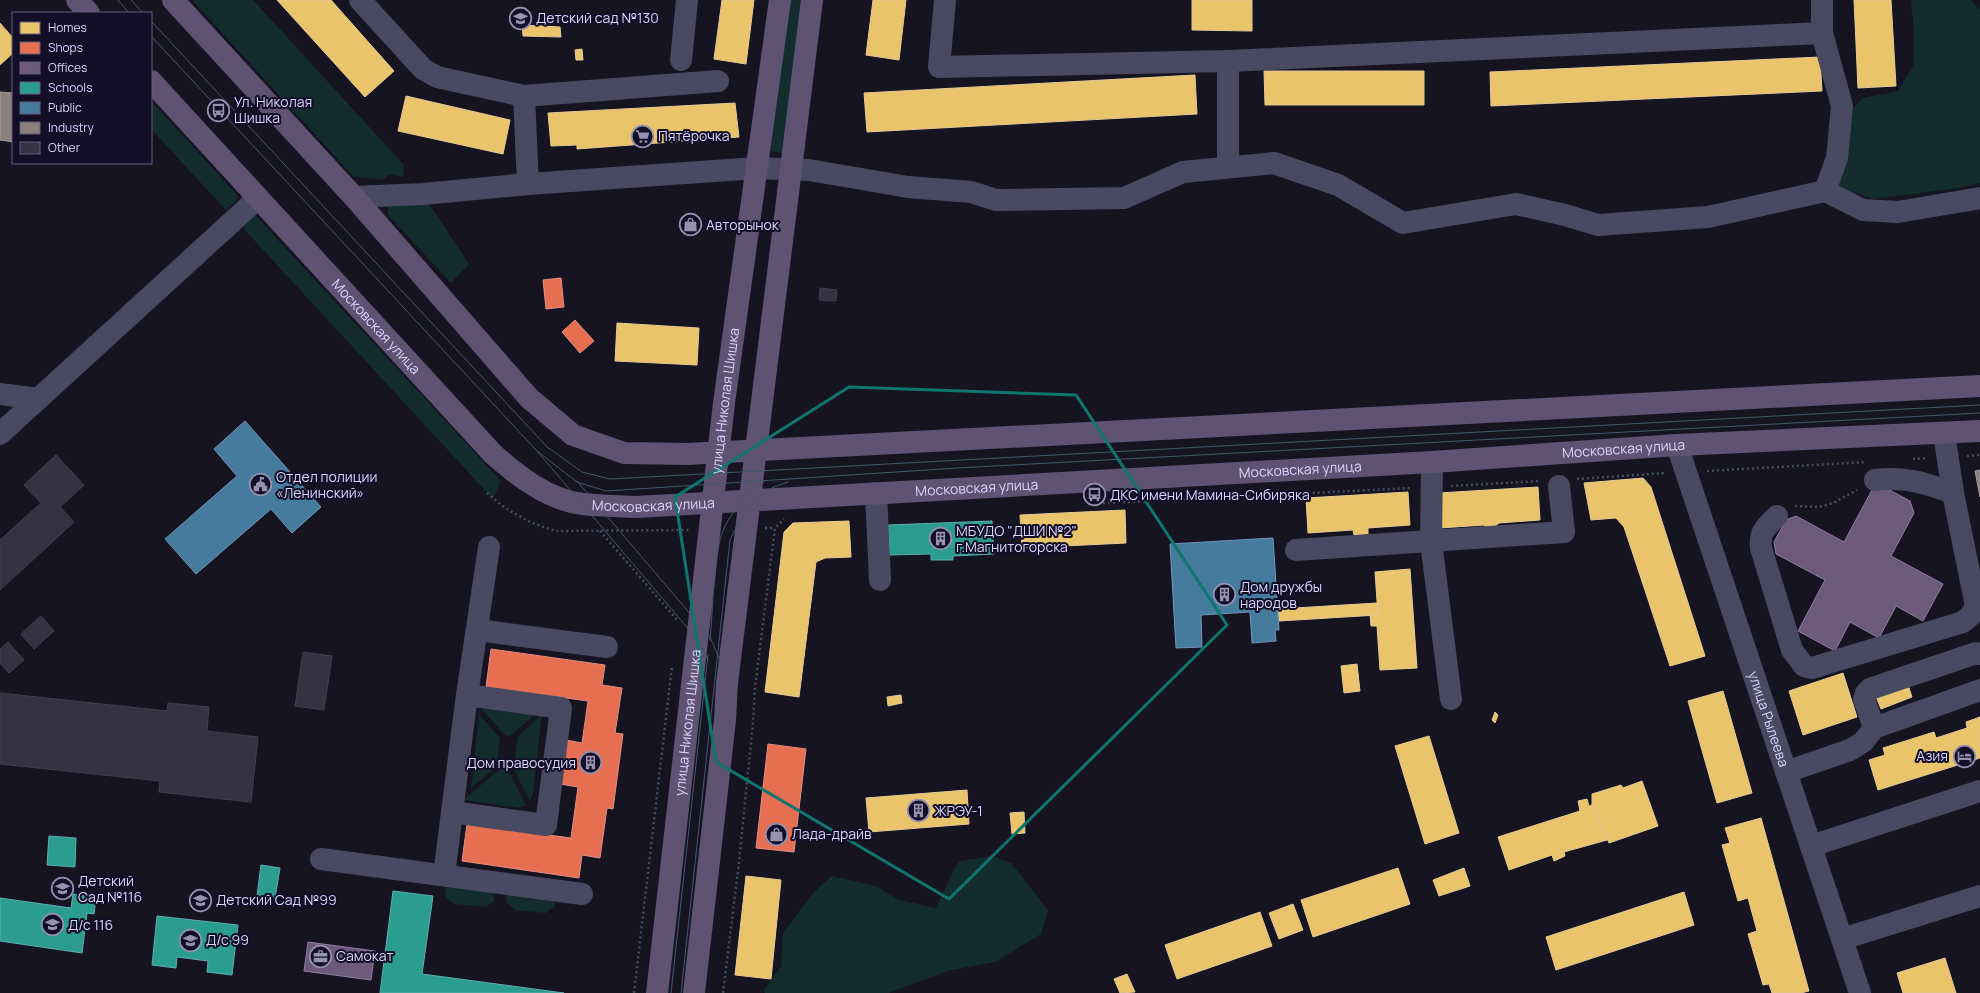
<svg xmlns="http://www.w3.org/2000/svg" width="1980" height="993" viewBox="0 0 1980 993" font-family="Manrope,sans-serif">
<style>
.green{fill:#132c2d}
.homes{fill:#e9c46a;stroke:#e4c997}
.shops{fill:#e76f51;stroke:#e38d85}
.offices{fill:#6d597a;stroke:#8d7ea2}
.schools{fill:#2a9d8f;stroke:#5eaeb1}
.public{fill:#457b9d;stroke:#7196ba}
.industry{fill:#8a817c;stroke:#a29aa3}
.building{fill:#343243;stroke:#433f54}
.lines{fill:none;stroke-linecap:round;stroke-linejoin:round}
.path{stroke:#44505f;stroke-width:2.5;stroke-dasharray:2 3;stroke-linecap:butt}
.minor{stroke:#4a4962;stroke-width:22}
.major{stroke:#5e5373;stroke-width:22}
.tram{stroke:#43596b;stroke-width:1}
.marked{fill:none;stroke:#0f766e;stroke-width:3;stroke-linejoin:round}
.labels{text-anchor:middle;stroke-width:4;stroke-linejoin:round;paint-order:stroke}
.poi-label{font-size:14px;fill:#d9d4ff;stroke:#130f26;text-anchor:start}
.street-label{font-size:14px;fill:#d9d4ff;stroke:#130f26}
</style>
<rect width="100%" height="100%" fill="#161421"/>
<g class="green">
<polygon points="192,0 253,0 404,165 403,177 390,174 382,180 353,176"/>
<polygon points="784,0 803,0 786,153 767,151"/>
<polygon points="1911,0 1971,0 1980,10 1980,183 1959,188 1873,199 1838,187 1845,118 1862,98 1898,91 1913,66 1914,34"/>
<polygon points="151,101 239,197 226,210 151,129"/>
<polygon points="426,199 469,264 451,283 388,215 388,205"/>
<polygon points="254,214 501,481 493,499 241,226"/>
<polygon points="478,705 540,710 510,736 505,735"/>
<polygon points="479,714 500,738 497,766 471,788"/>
<polygon points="542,714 533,793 530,801 514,770 517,738"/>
<polygon points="504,768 509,772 526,805 519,808 465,800 465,798 499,770"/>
<polygon points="992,856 1011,863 1048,910 1041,934 995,962 951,970 888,993 765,993 764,990 781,966 783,933 814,892 832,876 876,886 896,899 936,908 955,868 960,861"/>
<polygon points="450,885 491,891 494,896 494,901 486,907 454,904 446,897 445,890"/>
<polygon points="508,893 552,897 555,902 554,907 546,913 515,910 507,903 506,896"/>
</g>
<g class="homes">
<polygon points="277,0 331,0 394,71 365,97"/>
<polygon points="722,0 754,0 746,64 714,59"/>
<polygon points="873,0 906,0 899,60 866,55"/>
<polygon points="1192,0 1252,0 1252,31 1192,30"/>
<polygon points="1854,0 1891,0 1896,86 1858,88"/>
<polygon points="0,23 13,38 13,53 0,65"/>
<polygon points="522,25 560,27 561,37 523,36"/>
<polygon points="582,49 583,60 576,60 575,50"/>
<polygon points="1820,57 1822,91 1491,106 1490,72"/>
<polygon points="1264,71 1424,71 1424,105 1265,105"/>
<polygon points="1195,75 1197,114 867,132 864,93"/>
<polygon points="406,96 510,120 503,154 398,131"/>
<polygon points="735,103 739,137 577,149 577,145 551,146 548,113"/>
<polygon points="617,323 699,328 697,365 615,361"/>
<polygon points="1643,478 1651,487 1705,656 1670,666 1624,527 1616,518 1591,520 1584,483"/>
<polygon points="1538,487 1540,520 1499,523 1494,527 1487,529 1484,525 1440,528 1438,493"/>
<polygon points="1408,492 1410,525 1368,528 1368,534 1354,535 1353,530 1308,533 1306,498"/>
<polygon points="1125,510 1126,543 1022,548 1020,515"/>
<polygon points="849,521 851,557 825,558 816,562 799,697 765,692 784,532 793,523"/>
<polygon points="1410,569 1417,668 1380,670 1377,626 1371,626 1370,615 1378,615 1375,572"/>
<polygon points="1377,603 1378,615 1279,621 1278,609"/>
<polygon points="1357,664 1360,691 1344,693 1341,666"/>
<polygon points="1843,673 1857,717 1803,735 1789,691"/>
<polygon points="1907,682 1912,697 1881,709 1875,694"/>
<polygon points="1723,691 1752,793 1717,803 1688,701"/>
<polygon points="901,695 902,703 888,706 887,697"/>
<polygon points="1495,712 1498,715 1495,723 1492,720"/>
<polygon points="1980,717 1980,758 1878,790 1869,760 1885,755 1883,748 1934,732 1936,738 1967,728 1966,722"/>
<polygon points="1429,736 1459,833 1425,844 1395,746"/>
<polygon points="1642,781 1658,826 1609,843 1592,805 1592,794 1621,785 1623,788"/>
<polygon points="967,790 969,824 869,832 866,798"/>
<polygon points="1587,799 1589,806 1592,805 1607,840 1564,852 1565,856 1554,861 1552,855 1509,870 1498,837 1580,811 1578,801"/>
<polygon points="1024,812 1025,833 1012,834 1010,813"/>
<polygon points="1761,818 1809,991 1801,993 1772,993 1769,984 1763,985 1748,934 1757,931 1748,898 1738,901 1722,845 1730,843 1725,828"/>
<polygon points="1398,868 1410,904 1313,937 1301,900"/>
<polygon points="1464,868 1470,886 1439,896 1433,880"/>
<polygon points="746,876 781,880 771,979 735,975"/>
<polygon points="1684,892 1694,925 1556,970 1546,937"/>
<polygon points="1293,904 1303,930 1279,939 1269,913"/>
<polygon points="1260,912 1272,946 1177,979 1165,945"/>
<polygon points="1945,958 1956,993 1903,993 1897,973"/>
<polygon points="1127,974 1135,992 1120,993 1114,979"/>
</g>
<g class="shops">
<polygon points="561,278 564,307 546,309 543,280"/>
<polygon points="575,320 594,341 580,353 562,332"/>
<polygon points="491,649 605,665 602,685 622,688 615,733 623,734 613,809 607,808 600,858 582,855 579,878 462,861 467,824 571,838 578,787 560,784 566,740 582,743 588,701 486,687"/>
<polygon points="768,744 806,749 794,852 756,848"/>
</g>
<g class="offices">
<polygon points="1884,487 1910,501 1914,513 1891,556 1943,584 1923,621 1896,606 1879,638 1850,622 1835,651 1798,631 1825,580 1776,554 1774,542 1786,520 1796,516 1844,542 1872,490"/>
<polygon points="308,942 375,951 371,980 304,971"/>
</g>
<g class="schools">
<polygon points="992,521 994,554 953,556 953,560 931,560 931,554 890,555 888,525"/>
<polygon points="49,836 76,838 75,867 47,865"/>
<polygon points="261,865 280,868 275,898 257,896"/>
<polygon points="393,891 433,896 422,974 564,993 380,993"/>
<polygon points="73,894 96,898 94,914 87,913 82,953 0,941 0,898 71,908"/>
<polygon points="157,916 238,925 232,975 207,972 208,961 177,957 176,968 152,965"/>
</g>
<g class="public">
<polygon points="245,421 321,507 292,533 271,509 196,574 165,539 237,476 214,449"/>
<polygon points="1273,538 1279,630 1275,630 1276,641 1252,643 1250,612 1201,615 1202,647 1176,648 1170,544"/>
</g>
<g class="industry">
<polygon points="0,92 13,93 13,142 0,140"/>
<polygon points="1980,470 1980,497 1975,471"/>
</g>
<g class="building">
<polygon points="820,288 837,290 836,301 819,300"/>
<polygon points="56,455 84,485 60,507 74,522 0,590 0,540 41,503 24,485"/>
<polygon points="41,616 54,631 34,649 21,634"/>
<polygon points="8,642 24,660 9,673 0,663 0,649"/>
<polygon points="303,652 332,656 324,710 295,706"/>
<polygon points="0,693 167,711 168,703 209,707 207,731 258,737 251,802 159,792 160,781 0,764"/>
</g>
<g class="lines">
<g class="path">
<polyline points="1967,456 1980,455"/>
<polyline points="1913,459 1928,458"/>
<polyline points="1707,471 1866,462"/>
<polyline points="1577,479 1666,473"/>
<polyline points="1451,486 1540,481"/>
<polyline points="487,493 505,508 530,522 555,531 690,530"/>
<polyline points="1088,504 1412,488"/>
<polyline points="1795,506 1819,507 1833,503 1857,490"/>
<polyline points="765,528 775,528"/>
<polyline points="600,531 678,621"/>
<polyline points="634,993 672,666"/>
<polyline points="723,993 739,862 753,723 755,687 775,528 784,519"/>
</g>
<g class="minor">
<polyline points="360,0 423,69 437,77 524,96 528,184"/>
<polyline points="945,0 939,67 1228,61 1822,33"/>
<polyline points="1822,0 1822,33 1842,106 1837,158 1825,191"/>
<polyline points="681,60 687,0"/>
<polyline points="1228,61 1228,167"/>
<polyline points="524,96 718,81"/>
<polyline points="354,197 423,194 528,184 757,168 809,170 908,187 971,192 996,200 1124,198 1183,172 1274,163 1338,185 1403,223 1516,204 1565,215 1598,225 1708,217 1825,191 1863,210 1898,212 1980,198"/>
<polyline points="0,394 38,399"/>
<polyline points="0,434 258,198"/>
<path id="s1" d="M 1677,445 L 1860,993"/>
<polyline points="1432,462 1431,542 1451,699"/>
<path d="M 1875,480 C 1905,476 1925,483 1953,493"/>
<polyline points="876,493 880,580"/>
<path d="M 1777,516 C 1766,527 1759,531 1761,548 L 1792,650 L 1804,666 L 1812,668 L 1963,622 L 1971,615 L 1976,606 L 1953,493 L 1944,433"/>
<polyline points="1296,550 1564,532 1559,486"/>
<polyline points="477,630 607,647"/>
<polyline points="1874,728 1864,699 1866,693 1870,689 1976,653 1980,654"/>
<polyline points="1786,772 1850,750 1863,742 1874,728 1980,690"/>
<polyline points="452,812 546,825 561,708 467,695"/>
<polyline points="1811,846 1980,791"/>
<polyline points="321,859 582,894"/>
<polyline points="444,875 467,695 489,547"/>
<polyline points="1842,939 1980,896"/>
</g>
<g class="major">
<polyline points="77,0 89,13"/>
<polyline points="173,0 354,197 529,398 573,435 624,453 687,454 1980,386"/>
<path id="s2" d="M 151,81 L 493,454 C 518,476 548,500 583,504 C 601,506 618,506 636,507 L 1432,462 L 1677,445 L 1980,431"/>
<path id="s3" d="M 657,993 L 724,403 L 780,0"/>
<polyline points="694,993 725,720 727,683 812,0"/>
</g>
<g class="tram">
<polyline points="118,0 129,13"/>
<polyline points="131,0 143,13"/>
<polyline points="151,21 549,449"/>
<polyline points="151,36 537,451 697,639 708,660"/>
<polyline points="546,446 582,472 610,479 1980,405"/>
<polyline points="537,451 577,482 606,491 957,468 1980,413"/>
<polyline points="577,481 710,637 719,658"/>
<path d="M 710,640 C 713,608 713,575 719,544 C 724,519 745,494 765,481"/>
<polyline points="671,993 708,655"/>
<path d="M 681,993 L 730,540 C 738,522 749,505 765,492 C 771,487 781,485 788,482"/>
</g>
</g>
<path class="marked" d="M 849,387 L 1076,395 L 1227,625 L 949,899 L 716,762 L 675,497 Z"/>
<defs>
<symbol id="school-ring" viewBox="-11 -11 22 22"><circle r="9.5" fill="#130f26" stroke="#9591b1" stroke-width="1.5"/><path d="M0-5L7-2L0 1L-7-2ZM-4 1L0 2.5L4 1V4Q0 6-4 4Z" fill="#9591b1"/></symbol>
<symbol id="bus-ring" viewBox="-11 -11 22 22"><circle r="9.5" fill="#130f26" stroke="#9591b1" stroke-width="1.5"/><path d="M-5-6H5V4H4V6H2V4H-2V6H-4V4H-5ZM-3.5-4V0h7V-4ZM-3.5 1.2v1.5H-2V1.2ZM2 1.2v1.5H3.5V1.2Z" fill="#9591b1"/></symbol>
<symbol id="supermarket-ring" viewBox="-11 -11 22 22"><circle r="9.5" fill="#130f26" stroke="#9591b1" stroke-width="1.5"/><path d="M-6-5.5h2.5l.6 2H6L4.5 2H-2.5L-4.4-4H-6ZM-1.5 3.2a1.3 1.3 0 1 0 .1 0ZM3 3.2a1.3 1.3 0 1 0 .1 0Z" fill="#9591b1"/></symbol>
<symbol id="shop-ring" viewBox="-11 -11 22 22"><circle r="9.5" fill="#130f26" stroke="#9591b1" stroke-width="1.5"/><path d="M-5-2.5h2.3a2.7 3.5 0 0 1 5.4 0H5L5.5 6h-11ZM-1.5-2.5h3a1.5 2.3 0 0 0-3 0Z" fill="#9591b1"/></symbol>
<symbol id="civic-ring" viewBox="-11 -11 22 22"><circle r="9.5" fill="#130f26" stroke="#9591b1" stroke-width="1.5"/><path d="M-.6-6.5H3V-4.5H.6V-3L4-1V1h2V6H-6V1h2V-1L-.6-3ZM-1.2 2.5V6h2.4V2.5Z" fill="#9591b1"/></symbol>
<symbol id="building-ring" viewBox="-11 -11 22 22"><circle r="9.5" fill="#130f26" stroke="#9591b1" stroke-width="1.5"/><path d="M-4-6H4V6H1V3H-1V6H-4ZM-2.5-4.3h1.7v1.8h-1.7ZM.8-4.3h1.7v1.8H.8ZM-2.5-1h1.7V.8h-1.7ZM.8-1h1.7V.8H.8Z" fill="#9591b1"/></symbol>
<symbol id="hotel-ring" viewBox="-11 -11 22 22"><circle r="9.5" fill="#130f26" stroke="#9591b1" stroke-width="1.5"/><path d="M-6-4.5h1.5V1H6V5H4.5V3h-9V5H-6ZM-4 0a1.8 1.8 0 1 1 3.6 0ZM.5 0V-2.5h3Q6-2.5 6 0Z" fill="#9591b1"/></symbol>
<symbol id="office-ring" viewBox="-11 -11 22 22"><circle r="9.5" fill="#130f26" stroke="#9591b1" stroke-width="1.5"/><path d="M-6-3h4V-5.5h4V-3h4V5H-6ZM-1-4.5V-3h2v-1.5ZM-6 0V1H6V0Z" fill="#9591b1"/></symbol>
</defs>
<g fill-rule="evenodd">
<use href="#school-ring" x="508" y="6" width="25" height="25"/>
<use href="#bus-ring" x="206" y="98" width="25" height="25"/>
<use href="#supermarket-ring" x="630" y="124" width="25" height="25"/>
<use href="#shop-ring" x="678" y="212" width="25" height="25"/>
<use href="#civic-ring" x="248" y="472" width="25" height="25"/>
<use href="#bus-ring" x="1082" y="482" width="25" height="25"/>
<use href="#building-ring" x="928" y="526" width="25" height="25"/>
<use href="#building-ring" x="1212" y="582" width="25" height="25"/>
<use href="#hotel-ring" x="1952" y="744" width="25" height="25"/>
<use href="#building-ring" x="578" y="750" width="25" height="25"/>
<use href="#building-ring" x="906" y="798" width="25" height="25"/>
<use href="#shop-ring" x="764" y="822" width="25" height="25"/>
<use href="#school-ring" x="50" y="876" width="25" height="25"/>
<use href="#school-ring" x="188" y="888" width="25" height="25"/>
<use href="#school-ring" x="40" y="912" width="25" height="25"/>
<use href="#school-ring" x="178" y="928" width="25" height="25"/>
<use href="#office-ring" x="308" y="944" width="25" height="25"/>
</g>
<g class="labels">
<g class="poi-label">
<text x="536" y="23">Детский сад №130</text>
<text x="234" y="107">Ул. Николая<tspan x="234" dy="16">Шишка</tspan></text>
<text x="658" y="141">Пятёрочка</text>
<text x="706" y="230">Авторынок</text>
<text x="276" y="482">Отдел полиции<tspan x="276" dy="16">«Ленинский»</tspan></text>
<text x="1110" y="500">ДКС имени Мамина-Сибиряка</text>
<text x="956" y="536">МБУДО "ДШИ №2"<tspan x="956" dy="16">г.Магнитогорска</tspan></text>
<text x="1240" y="592">Дом дружбы<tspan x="1240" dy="16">народов</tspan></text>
<text x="1948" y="761" text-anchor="end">Азия</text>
<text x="576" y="768" text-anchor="end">Дом правосудия</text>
<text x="934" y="816">ЖРЭУ-1</text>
<text x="792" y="839">Лада-драйв</text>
<text x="78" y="886">Детский<tspan x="78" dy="16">Сад №116</tspan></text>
<text x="216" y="905">Детский Сад №99</text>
<text x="68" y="930">Д/с 116</text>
<text x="206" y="945">Д/с 99</text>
<text x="336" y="961">Самокат</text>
</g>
<g class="street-label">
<text dy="5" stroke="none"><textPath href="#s2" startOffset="333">Московская улица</textPath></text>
<text dy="5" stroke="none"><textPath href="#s3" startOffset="596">улица Николая Шишка</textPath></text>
<text dy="5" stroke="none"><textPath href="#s2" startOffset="1653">Московская улица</textPath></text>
<text dy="5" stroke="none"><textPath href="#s2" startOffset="1329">Московская улица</textPath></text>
<text dy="5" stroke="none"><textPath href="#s2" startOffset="1005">Московская улица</textPath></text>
<text dy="5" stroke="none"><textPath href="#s2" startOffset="681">Московская улица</textPath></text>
<text dy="5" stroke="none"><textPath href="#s1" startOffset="289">улица Рылеева</textPath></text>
<text dy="5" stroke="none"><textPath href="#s3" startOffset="272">улица Николая Шишка</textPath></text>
</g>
</g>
<rect x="12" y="12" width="140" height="152" fill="#130f26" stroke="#625e7d"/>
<rect x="20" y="22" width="20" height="12" fill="#e9c46a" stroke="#625e7d"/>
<text x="48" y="32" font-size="12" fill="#d9d4ff">Homes</text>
<rect x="20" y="42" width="20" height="12" fill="#e76f51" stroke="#625e7d"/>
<text x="48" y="52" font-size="12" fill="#d9d4ff">Shops</text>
<rect x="20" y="62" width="20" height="12" fill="#6d597a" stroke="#625e7d"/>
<text x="48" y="72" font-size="12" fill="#d9d4ff">Offices</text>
<rect x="20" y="82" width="20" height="12" fill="#2a9d8f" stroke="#625e7d"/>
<text x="48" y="92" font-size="12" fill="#d9d4ff">Schools</text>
<rect x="20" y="102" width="20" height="12" fill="#457b9d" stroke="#625e7d"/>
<text x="48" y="112" font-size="12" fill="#d9d4ff">Public</text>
<rect x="20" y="122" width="20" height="12" fill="#8a817c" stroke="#625e7d"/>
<text x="48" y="132" font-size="12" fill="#d9d4ff">Industry</text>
<rect x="20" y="142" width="20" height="12" fill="#343243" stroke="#625e7d"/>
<text x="48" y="152" font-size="12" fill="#d9d4ff">Other</text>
</svg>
